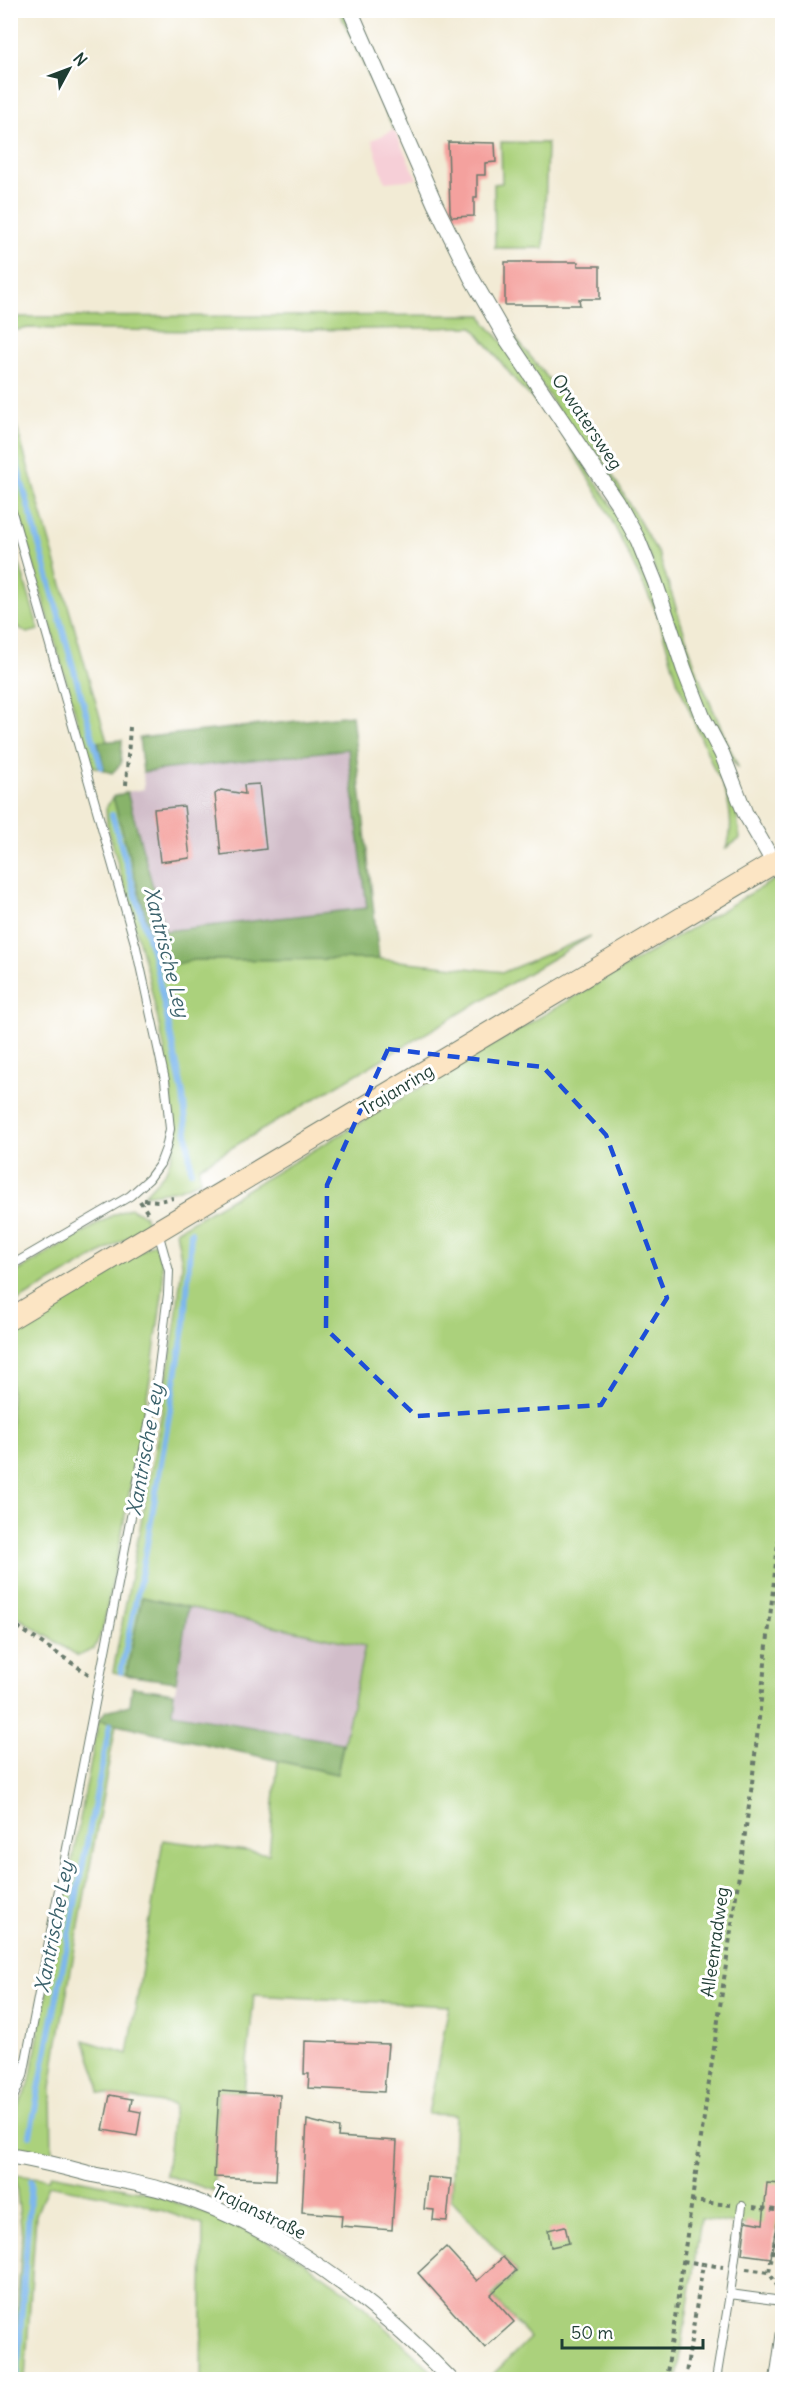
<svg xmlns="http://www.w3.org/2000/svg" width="793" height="2390" viewBox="0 0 793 2390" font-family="Delius,sans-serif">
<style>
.built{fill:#f6cfd7}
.industrial{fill:#d1bdc9}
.green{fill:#abd17b;stroke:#658758;stroke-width:1.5}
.forest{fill:#88b36b;stroke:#547850;stroke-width:1.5}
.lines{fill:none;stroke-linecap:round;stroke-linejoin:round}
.stream{stroke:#7db7ee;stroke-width:6}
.building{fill:#f4a19e}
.service-casing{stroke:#697a6c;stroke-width:10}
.minor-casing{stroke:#697a6c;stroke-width:17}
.secondary-casing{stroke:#697a6c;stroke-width:23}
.path{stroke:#697a6c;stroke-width:4;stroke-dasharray:4.5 4.5;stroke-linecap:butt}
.service{stroke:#fff;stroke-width:8}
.minor{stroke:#fff;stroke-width:15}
.secondary{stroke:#fce5c4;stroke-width:21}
.marked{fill:none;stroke:#1d4ed8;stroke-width:4.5;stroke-dasharray:12 8;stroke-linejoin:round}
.labels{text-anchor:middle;stroke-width:6;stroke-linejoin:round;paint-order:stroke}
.street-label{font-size:18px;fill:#1f3d34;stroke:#fff}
.water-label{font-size:20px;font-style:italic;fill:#3b626c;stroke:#fff}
</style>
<rect width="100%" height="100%" fill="#fff"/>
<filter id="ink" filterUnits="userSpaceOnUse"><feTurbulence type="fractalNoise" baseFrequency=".0167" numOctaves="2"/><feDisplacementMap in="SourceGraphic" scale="12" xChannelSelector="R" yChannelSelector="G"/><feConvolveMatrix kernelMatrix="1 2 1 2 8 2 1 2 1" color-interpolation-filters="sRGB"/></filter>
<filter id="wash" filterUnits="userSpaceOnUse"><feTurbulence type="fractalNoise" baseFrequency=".008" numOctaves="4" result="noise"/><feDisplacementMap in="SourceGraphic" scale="24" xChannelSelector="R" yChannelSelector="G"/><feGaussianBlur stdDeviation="1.35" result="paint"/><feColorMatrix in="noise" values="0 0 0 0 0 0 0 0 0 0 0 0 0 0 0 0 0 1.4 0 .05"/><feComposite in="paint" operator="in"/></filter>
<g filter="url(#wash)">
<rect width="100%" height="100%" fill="#f2ebd5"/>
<polygon class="built" points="394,130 417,179 385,182 372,140"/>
<g class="industrial">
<polygon points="348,749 367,908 165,932 127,792 144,789 143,772"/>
<polygon points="188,1607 365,1646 343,1743 172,1713"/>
</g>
<g class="green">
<polygon points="339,11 345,11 391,110 394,130"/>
<polygon points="501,142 547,143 544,248 495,248 494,184 502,183"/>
<path d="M 482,315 L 486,324 L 516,357 L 633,539 L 735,800 L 740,839 L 726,848 C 736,826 728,788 714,769 L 678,683 L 657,613 L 603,503 L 556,422 L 519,385 L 473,327 C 325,330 177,333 29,328 L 11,331 L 11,317 Z"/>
<polygon points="502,322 575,411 659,555 698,675 739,769 723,748 703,705 649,554"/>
<polygon points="10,404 107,741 98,742 105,771 90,765 11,485"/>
<polygon points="10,532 39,630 27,633 11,623"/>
<polygon points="113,797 160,967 193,960 379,959 504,972 591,936 199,1167 200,1181 177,1190 144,1195 166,1171 177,1139 165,1052 148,975 107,824 106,808"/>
<polygon points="782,875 782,2231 701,2219 677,2379 488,2379 530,2338 492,2296 517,2272 451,2199 455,2115 428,2114 449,2006 254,1995 244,2092 218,2091 214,2191 166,2175 174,2105 99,2093 99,2083 84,2040 128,2054 163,1840 269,1854 278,1761 337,1774 365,1646 142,1597 126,1675 113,1672 161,1416 176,1320 182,1263 176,1231"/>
<polygon points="130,1208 144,1215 148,1226 11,1305 10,1276 111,1216"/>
<polygon points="154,1243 162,1264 163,1288 151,1374 119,1549 103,1628 94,1649 78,1656 11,1613 11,1329"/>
<polygon points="99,1720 116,1724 58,2041 51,2088 52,2158 21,2152 11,2142 11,2120 29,2085"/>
<polygon points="51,2174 149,2193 222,2219 291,2253 351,2295 441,2379 201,2379 203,2225 138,2202 48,2185 36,2215 25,2379 13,2380 22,2235 15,2175 49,2179"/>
</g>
<g class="forest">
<polygon points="352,715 379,959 193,960 160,968 113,797 127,792 165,931 367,908 348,749 143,772 139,738"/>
<polygon points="122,740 121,764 112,773 105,771 98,742"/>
<polygon points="142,1597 188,1607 176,1682 126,1675"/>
<polygon points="132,1687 174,1693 172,1713 343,1743 337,1774 99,1720 106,1711 130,1705"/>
</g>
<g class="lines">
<g class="stream">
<polyline points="10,440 101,767"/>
<polyline points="112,815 155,961 183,1094 191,1171"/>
<polyline points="121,1672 145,1556 185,1323 191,1232"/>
<polyline points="30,2135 110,1725"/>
<polyline points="17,2380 31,2181"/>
</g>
</g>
<g id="blocks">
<g class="building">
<polygon points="448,142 495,143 496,162 485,163 485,175 477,175 477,197 474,197 474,216 452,217 450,212"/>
<polygon points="505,262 578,262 578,266 600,266 600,299 579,299 580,305 505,305"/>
<polygon points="259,784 266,849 221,855 215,794 221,790 245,794 244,785"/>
<polygon points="184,806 190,858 160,862 154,809"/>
<polygon points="305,2041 388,2044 384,2092 308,2088 309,2074 304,2074"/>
<polygon points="219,2091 280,2095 276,2180 214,2177"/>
<polygon points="110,2095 132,2099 130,2110 141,2112 137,2136 103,2130"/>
<polygon points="307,2120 339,2128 338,2137 397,2141 392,2230 341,2226 342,2215 302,2212"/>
<polygon points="427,2177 451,2179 447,2221 433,2220 434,2210 424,2209"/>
<polygon points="767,2183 783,2184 783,2200 780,2200 771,2258 742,2254 746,2221 763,2224"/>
<polygon points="565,2226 569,2243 551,2247 548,2230"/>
<polygon points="446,2247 477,2281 503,2257 516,2271 490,2295 514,2322 485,2348 418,2273"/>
</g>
</g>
</g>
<g filter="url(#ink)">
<use href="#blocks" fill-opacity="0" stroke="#697a6c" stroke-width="1.5"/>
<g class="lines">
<defs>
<g id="service">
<polyline points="10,505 136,947 165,1080 170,1129 166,1148 160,1164 149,1179 130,1196 10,1266"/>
<polyline points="10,2104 23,2076 157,1382 168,1294 169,1271 158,1232"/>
<polyline points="730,2294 742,2206"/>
<polyline points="716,2380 730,2294 782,2301"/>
<polyline points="774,2380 782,2324"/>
</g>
<g id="minor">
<polyline points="350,10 435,204 471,277 506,338 617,502 638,540 655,582 684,669 703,718 722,754 745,813 774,863"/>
<path d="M 10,2156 C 39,2160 67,2168 95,2175 C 118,2180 143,2184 166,2191 C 276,2224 372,2298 451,2380"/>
</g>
<polyline id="secondary" points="10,1319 782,858"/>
</defs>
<use href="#service" class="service-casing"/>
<use href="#minor" class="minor-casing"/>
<use href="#secondary" class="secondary-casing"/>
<g class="path">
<polyline points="126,785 130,727"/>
<polyline points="144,1200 159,1201 173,1198"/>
<polyline points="140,1201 149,1215"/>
<polyline points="10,1622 90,1675"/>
<polyline points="691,2201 731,2205"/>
<polyline points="753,2207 782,2211"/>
<polyline points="683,2261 703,2264"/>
<polyline points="746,2269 769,2272"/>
<polyline points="778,2287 769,2272 780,2210"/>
<polyline points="666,2380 751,1792 782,1507"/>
<polyline points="685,2380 703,2264 723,2267"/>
</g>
<use href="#service" class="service"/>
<use href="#minor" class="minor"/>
<use href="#secondary" class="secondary"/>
</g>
</g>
<path class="marked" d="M 388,1049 L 543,1067 L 606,1135 L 667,1298 L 601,1405 L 416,1416 L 326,1329 L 327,1185 Z"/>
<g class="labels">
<g class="street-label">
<text transform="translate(587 422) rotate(56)" y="6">Orwatersweg</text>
<text transform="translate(397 1090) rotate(-31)" y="6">Trajanring</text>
<text transform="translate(715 1942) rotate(-82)" y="6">Alleenradweg</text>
<text transform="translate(259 2212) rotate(26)" y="6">Trajanstraße</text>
</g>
<g class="water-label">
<text transform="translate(167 952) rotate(76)" y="7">Xantrische Ley</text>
<text transform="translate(145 1450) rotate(-80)" y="7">Xantrische Ley</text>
<text transform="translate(54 1927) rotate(-79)" y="7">Xantrische Ley</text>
</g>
</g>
<rect width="793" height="2390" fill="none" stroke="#fff" stroke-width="36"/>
<g transform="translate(69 69) rotate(49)" stroke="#ffffff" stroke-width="4.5" paint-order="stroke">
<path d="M0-4.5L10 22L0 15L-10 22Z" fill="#1f3d34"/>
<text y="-9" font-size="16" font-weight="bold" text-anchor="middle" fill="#1f3d34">N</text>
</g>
<path d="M562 2339v9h141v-9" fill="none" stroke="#1f3d34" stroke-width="3"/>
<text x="571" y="2339" font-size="18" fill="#1f3d34" stroke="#ffffff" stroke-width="4.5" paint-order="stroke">50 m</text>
</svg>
